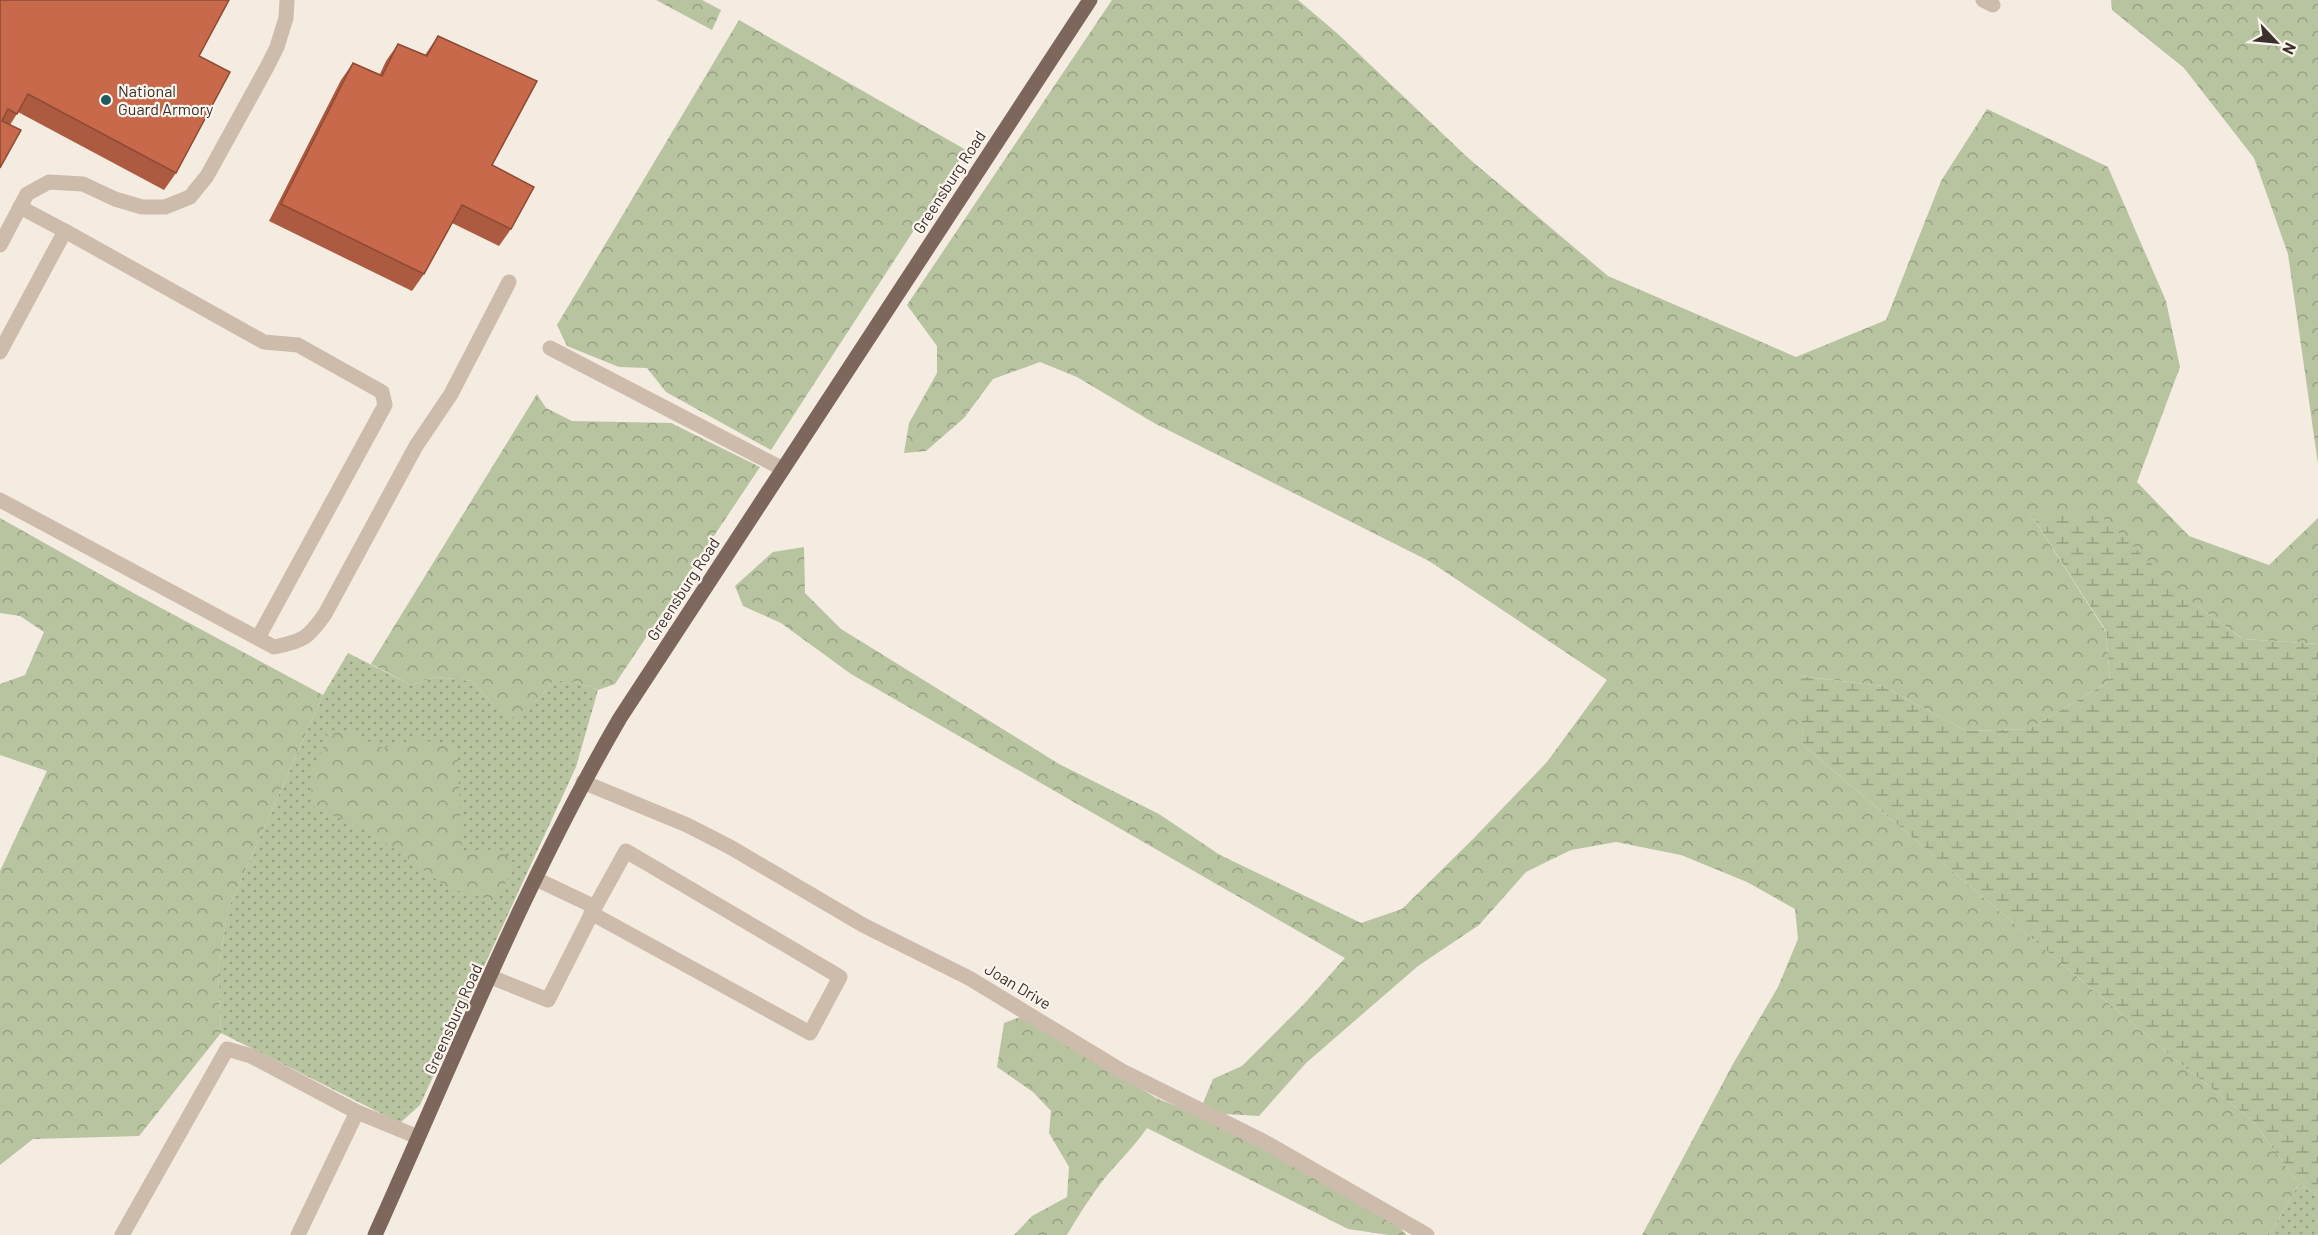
<svg xmlns="http://www.w3.org/2000/svg" width="2318" height="1235" viewBox="0 0 2318 1235" font-family="Barlow,sans-serif">
<style>
.grass{fill:url(#grass-dots)}
.forest{fill:url(#forest-crowns)}
.wetland{fill:url(#wetland-marsh)}
.lines{fill:none;stroke-linecap:round;stroke-linejoin:round}
.minor{stroke:#cdbbac;stroke-width:15}
.major{stroke:#7d675c;stroke-width:15}
.wall{fill:#ac5a40}
.building{fill:#c8694b;stroke:#8c4a34;stroke-width:1.5}
.poi-dot{fill:#1f5a5e;stroke:#fbf5ee;stroke-width:2}
.labels{text-anchor:middle;stroke-width:4.5;stroke-linejoin:round;paint-order:stroke}
.poi-label{font-size:16px;fill:#3b302b;stroke:#fbf5ee;text-anchor:start}
.street-label{font-size:16px;fill:#3b302b;stroke:#fbf5ee}
</style>
<defs>
<pattern id="grass-dots" width="8" height="8" patternUnits="userSpaceOnUse" patternTransform="scale(1.5)"><rect width="8" height="8" fill="#b8c4a0"/><path d="M2 2h.1M6 6h.1" fill="none" stroke="#97a083" stroke-width="1.8" stroke-linecap="round"/></pattern>
<pattern id="forest-crowns" width="20" height="18" patternUnits="userSpaceOnUse" patternTransform="scale(1.5)"><rect width="20" height="18" fill="#b8c4a0"/><path d="M2 6a3 3 0 1 1 6 0M12 15a3 3 0 1 1 6 0" fill="none" stroke="#97a083"/></pattern>
<pattern id="wetland-marsh" width="20" height="14" patternUnits="userSpaceOnUse" patternTransform="scale(1.5)"><rect width="20" height="14" fill="#b8c4a0"/><path d="M1 5h8M5 5V1M11 12h8M15 12V8" fill="none" stroke="#97a083"/></pattern>
</defs>
<rect width="100%" height="100%" fill="#f4ebe1"/>
<g class="grass">
<polygon points="348,653 411,685 435,677 472,681 493,704 536,702 553,681 573,681 598,690 576,767 420,1105 400,1123 221,1033 218,973 228,909 323,695"/>
<polygon points="2299,1184 2318,1195 2318,1235 2269,1235"/>
</g>
<g class="forest">
<polygon points="656,0 702,0 721,10 712,30"/>
<polygon points="1112,0 1298,0 1338,34 1467,157 1608,276 1796,357 1886,320 1941,181 1987,109 2108,167 2166,301 2180,367 2137,482 2189,536 2269,565 2318,518 2318,644 2243,639 2193,603 2030,513 2106,632 2110,681 2029,729 1966,731 1883,686 1801,676 1803,745 2177,1061 2252,1120 2299,1184 2269,1235 1642,1235 1733,1064 1778,987 1798,939 1795,909 1747,882 1681,855 1616,842 1571,850 1526,872 1479,925 1418,966 1306,1063 1259,1116 1224,1114 1203,1103 1213,1079 1242,1066 1304,1004 1345,958 851,674 781,623 743,606 735,586 773,552 804,547 805,593 841,629 1059,764 1159,814 1220,855 1361,923 1402,909 1474,838 1547,762 1607,680 1429,561 1154,423 1077,377 1040,362 993,379 964,418 926,451 904,453 909,423 937,373 937,346 907,305"/>
<polygon points="2111,0 2318,0 2318,464 2288,254 2254,158 2184,68 2112,10"/>
<polygon points="739,20 966,150 771,450 666,392 647,368 619,367 567,346 557,325"/>
<polygon points="537,394 546,408 572,421 671,423 760,467 615,684 598,690 573,681 553,681 536,702 515,719 493,704 472,681 435,677 411,685 371,664"/>
<polygon points="0,518 137,595 323,695 228,909 218,973 221,1033 139,1136 33,1139 0,1165 0,871 47,771 0,755 0,684 25,675 44,632 20,616 0,613"/>
<polygon points="348,732 383,748 417,739 457,747 462,854 499,848 516,865 495,901 448,888 371,832 311,806 312,775 328,733"/>
<path d="M 1023,1016 L 1091,1056 L 1156,1098 L 1263,1141 L 1390,1214 L 1406,1235 L 1389,1235 L 1348,1229 L 1147,1128 C 1134,1147 1118,1162 1104,1179 C 1090,1197 1078,1216 1067,1235 L 1014,1235 L 1032,1216 L 1067,1197 L 1069,1167 L 1049,1133 L 1051,1111 L 1033,1092 L 997,1067 L 1004,1023 Z"/>
</g>
<polygon class="wetland" points="2030,513 2098,513 2193,603 2243,639 2318,644 2318,1195 2299,1184 2252,1120 2177,1061 1803,745 1800,676 1883,686 1966,731 2029,729 2110,681 2106,631"/>
<g class="lines">
<g class="minor">
<polyline points="1983,0 1993,5"/>
<polyline points="20,207 65,231"/>
<polyline points="0,245 27,194 49,182 83,184 115,199 142,207 165,207 190,197 207,176 267,67 277,47 286,18 287,0"/>
<polyline points="550,348 783,469"/>
<polyline points="0,352 65,231 264,342 298,345 382,392 385,405 258,638"/>
<path d="M 0,500 L 274,647 C 304,641 308,638 325,614 L 416,446 L 451,394 L 509,282"/>
<polyline points="583,782 687,825 730,847 863,925 969,978 1122,1071 1263,1141 1427,1235"/>
<polyline points="591,913 810,1033 840,977 626,851 595,907"/>
<polyline points="491,977 548,1000 595,907 536,879"/>
<polyline points="122,1235 227,1049 251,1056 357,1112 418,1137"/>
<polyline points="298,1235 357,1112"/>
</g>
<path class="major" d="M 375,1235 C 453,1062 524,883 620,718 L 1090,0"/>
</g>
<g class="wall">
<polygon points="0,0 199,56 176,173 164,190 18,112 10,125 0,168"/>
<polygon points="438,36 492,165 511,229 499,246 452,223 424,274 412,291 269,221 341,80 353,63 380,74 386,61 398,44 425,55"/>
</g>
<g class="building">
<polygon points="0,0 229,0 199,56 230,72 176,173 28,94 17,114 8,109 2,121 21,130 0,168"/>
<polygon points="438,36 537,81 492,165 534,187 511,229 462,205 424,274 281,204 353,63 382,76 398,44 427,56"/>
</g>
<circle class="poi-dot" cx="106" cy="100" r="6"/>
<g class="labels">
<g class="poi-label">
<text x="118" y="97">National<tspan x="118" dy="18">Guard Armory</tspan></text>
</g>
<g class="street-label">
<text transform="translate(949 182) rotate(-57)" y="6">Greensburg Road</text>
<text transform="translate(683 589) rotate(-57)" y="6">Greensburg Road</text>
<text transform="translate(1018 986) rotate(31)" y="6">Joan Drive</text>
<text transform="translate(453 1019) rotate(-66)" y="6">Greensburg Road</text>
</g>
</g>
<g transform="translate(2276 42) rotate(116)" stroke="#fbf5ee" stroke-width="4.5" paint-order="stroke">
<path d="M0-4.5L10 22L0 15L-10 22Z" fill="#3b302b"/>
<text y="-9" font-size="16" font-weight="bold" text-anchor="middle" fill="#3b302b">N</text>
</g>
</svg>
